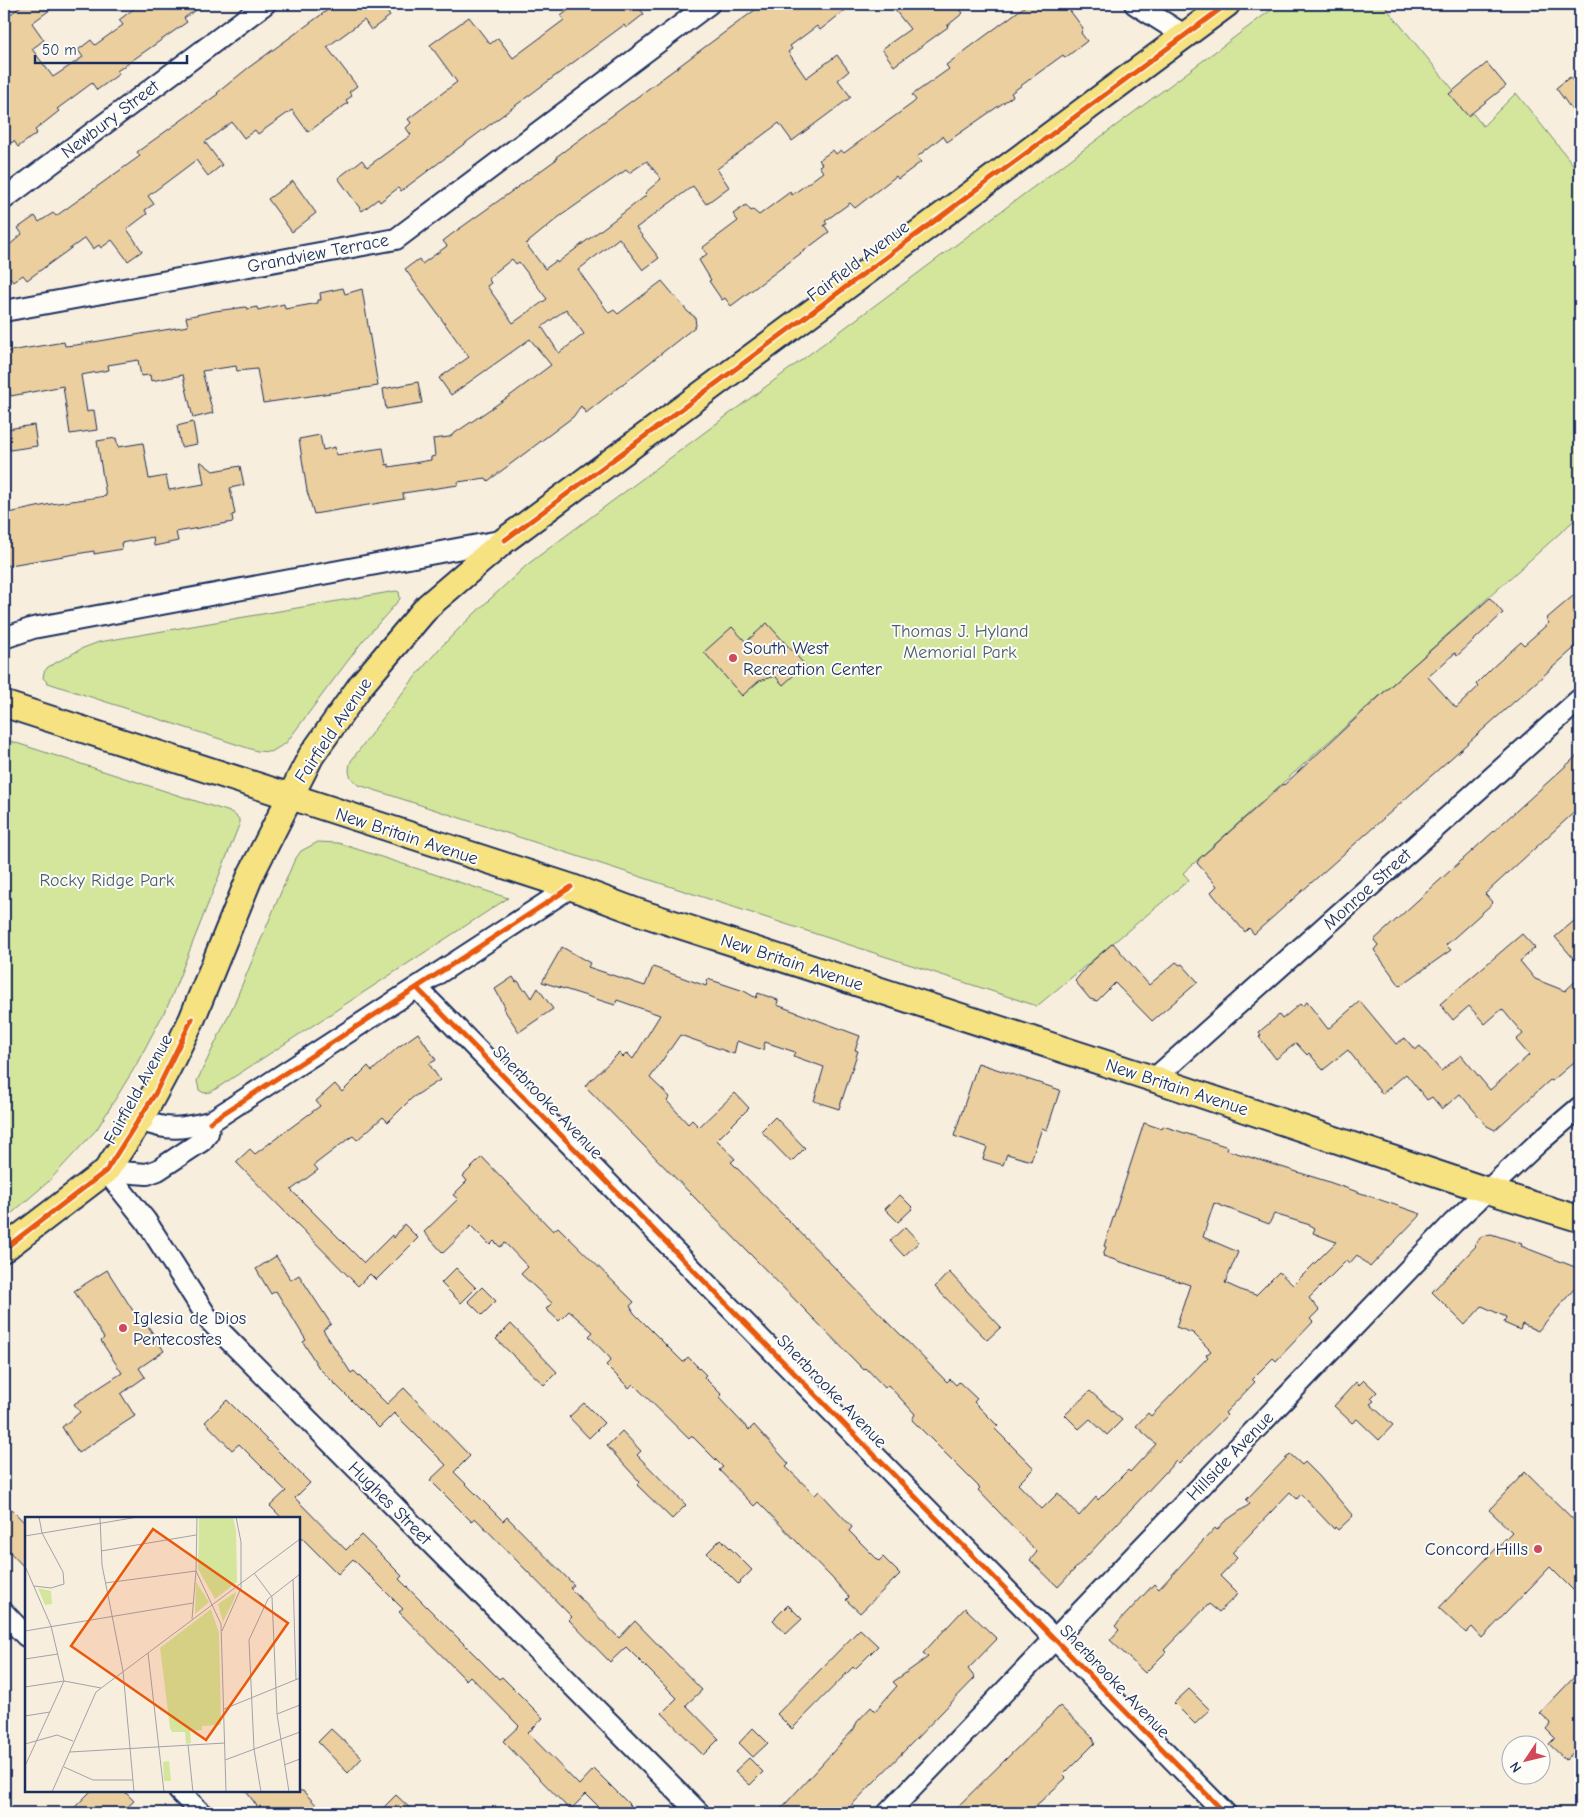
<svg xmlns="http://www.w3.org/2000/svg" width="1584" height="1817" viewBox="0 0 1584 1817" font-family="'Comic Neue',sans-serif">
<style>
.green{fill:#d3e69b;stroke:#778a7c}
.building{fill:#eccf9f;stroke:#1b2f5e;fill-rule:evenodd}
.lines{fill:none;stroke-linecap:round;stroke-linejoin:round}
.minor-casing{stroke:#1b2f5e;stroke-width:24}
.major-casing{stroke:#1b2f5e;stroke-width:29}
.minor{stroke:#fdfcf7;stroke-width:20}
.major{stroke:#f7e281;stroke-width:25}
.cycleway-casing{stroke:#fdfcf7;stroke-width:8}
.cycleway{stroke:#e8590c;stroke-width:5}
.poi-dot{fill:#d1495b;stroke:#fdfcf7;stroke-width:2}
.labels{text-anchor:middle;stroke-width:4;stroke-linejoin:round;paint-order:stroke}
.street-label{font-size:18px;fill:#1b2f5e;stroke:#fdfcf7}
.park-label{font-size:18px;fill:#495d6d;stroke:#fdfcf7}
.poi-label{font-size:18px;fill:#1b2f5e;stroke:#fdfcf7;text-anchor:start}
.inset-road{fill:none;stroke:#a0a2aa;stroke-width:1}
.view{fill:#e8590c;fill-opacity:0.15;stroke:#e8590c;stroke-width:2.5}
.inset-edge{fill:none;stroke:#1b2f5e;stroke-width:2.5}
</style>
<rect width="100%" height="100%" fill="#f8eedd"/>
<filter id="ink" filterUnits="userSpaceOnUse"><feTurbulence type="fractalNoise" baseFrequency=".02" numOctaves="2"/><feDisplacementMap in="SourceGraphic" scale="10" xChannelSelector="R" yChannelSelector="G"/><feConvolveMatrix kernelMatrix="1 2 1 2 8 2 1 2 1" color-interpolation-filters="sRGB"/></filter>
<g filter="url(#ink)">
<g class="green">
<path d="M 1279,4 L 1383,4 L 1483,126 L 1516,93 L 1580,173 L 1580,515 L 1183,873 L 1189,880 L 1037,1006 L 359,785 C 349,778 347,772 351,761 C 379,723 407,685 439,649 C 467,619 498,592 528,564 Z"/>
<polygon points="396,591 399,592 400,599 362,642 286,743 271,752 257,751 48,683 43,678 44,672 48,667 83,648 99,642"/>
<polygon points="4,739 233,813 239,819 239,825 169,1003 135,1067 97,1129 48,1182 4,1220"/>
<polygon points="318,842 338,843 508,898 211,1092 204,1093 199,1090 197,1081 234,1004 294,861 301,851"/>
</g>
<g class="building">
<polygon points="24,4 58,4 32,23 44,40 32,49 53,77 83,57 78,50 91,40 95,45 123,25 119,20 140,4 205,4 184,18 187,22 117,71 119,74 97,90 92,83 57,109 59,111 35,130 37,133 18,147 14,141 11,143 4,133 4,19"/>
<polygon points="336,4 385,4 383,6 390,16 371,30 364,20 327,47 357,86 349,92 352,96 346,100 348,103 308,132 292,110 258,134 255,130 244,138 232,122 205,142 222,165 208,176 196,160 148,196 154,204 145,210 147,214 127,229 142,251 128,261 112,240 101,248 99,245 93,249 85,238 27,280 23,275 13,282 10,277 4,282 4,250 22,234 18,228 35,216 39,222 53,213 56,216 140,156 137,152 218,94 217,93 248,68"/>
<polygon points="576,4 636,4 644,14 626,28 624,25 586,53 401,191 398,188 380,202 378,199 362,211 338,178 362,160 367,167 411,135 406,128 411,123 408,119 457,82 430,45 469,17 490,44 498,38 513,58 564,20 561,16"/>
<path d="M 763,4 L 853,4 L 820,30 L 817,26 L 790,46 L 792,49 L 788,52 L 806,78 L 837,55 L 849,71 L 838,80 L 851,97 L 792,141 L 779,123 L 756,140 L 717,169 L 729,187 L 706,204 L 693,186 L 636,228 L 659,258 L 643,270 L 619,238 L 578,270 L 609,313 L 614,310 L 618,314 L 662,281 L 688,312 L 695,317 L 696,326 L 586,413 L 581,406 L 573,417 L 488,481 L 486,478 L 458,482 L 458,485 L 403,493 L 404,499 L 314,514 L 307,491 L 299,439 L 320,435 L 323,450 L 335,447 L 336,455 L 383,448 L 386,465 L 389,464 L 389,467 L 431,460 L 431,457 L 435,456 L 433,439 L 449,437 L 511,395 L 551,365 L 530,339 L 451,395 L 439,378 L 469,357 L 405,269 L 419,259 L 422,264 L 447,246 L 443,241 L 452,234 L 557,159 L 556,157 ZM 647,161 L 661,179 L 645,193 L 647,195 L 557,263 L 556,261 L 545,269 L 526,244 L 559,217 L 626,170 L 629,173 ZM 512,259 L 516,264 L 519,262 L 547,299 L 513,323 L 487,286 L 491,283 L 488,278 ZM 566,309 L 584,334 L 559,353 L 542,327 Z"/>
<polygon points="890,4 956,4 963,13 947,26 948,27 894,66 882,49 910,29"/>
<polygon points="1028,4 1065,4 1083,28 1081,33 1087,41 1065,58 1063,55 1011,93 1013,96 947,142 943,136 917,157 921,162 898,179 896,176 855,208 850,203 825,221 827,224 824,225 829,232 731,306 725,298 722,300 709,281 711,280 699,260 707,254 702,248 738,221 733,214 746,205 751,211 753,210 759,215 790,192 792,195 823,172 819,166 822,164 819,160 833,150 836,154 841,150 844,153 913,103 916,100 912,95 949,69 946,65"/>
<polygon points="1487,63 1506,86 1468,116 1449,94"/>
<polygon points="1570,77 1580,90 1580,121 1556,88"/>
<polygon points="293,181 316,213 292,232 268,199"/>
<polygon points="343,288 345,294 362,289 378,386 263,403 257,369 237,371 236,366 202,371 213,413 193,418 183,375 151,381 150,375 141,376 138,360 108,365 109,370 81,375 87,412 94,410 97,430 70,434 63,386 11,396 8,388 4,352 64,342 65,346 76,345 188,326 186,317 215,311 246,307 247,309 257,307 258,310 284,304 285,309 318,303 318,300 321,300 320,293"/>
<polygon points="418,382 422,403 386,409 383,389"/>
<polygon points="193,422 197,444 181,447 177,426"/>
<polygon points="34,425 37,446 10,450 7,429"/>
<polygon points="116,438 118,447 143,443 149,479 166,476 169,490 204,484 200,461 213,471 240,466 244,485 230,488 235,514 232,515 233,522 176,532 178,541 154,546 153,537 121,543 122,549 94,554 94,551 4,566 4,514 51,504 106,496 97,441"/>
<polygon points="1580,590 1580,643 1254,934 1249,928 1245,932 1214,896 1211,892 1217,886 1197,863 1199,859 1283,784 1284,785 1407,671 1490,598 1503,613 1457,656 1455,653 1428,677 1456,708 1478,687 1476,684 1494,666 1521,642 1524,645 1549,623 1546,619"/>
<polygon points="767,623 805,665 783,685 775,676 759,681 742,696 704,652 732,627 746,642"/>
<polygon points="1580,753 1580,807 1485,894 1493,903 1446,945 1451,950 1400,986 1374,950 1378,945 1374,940"/>
<polygon points="1580,916 1580,966 1555,937"/>
<polygon points="1522,934 1535,948 1520,961 1535,979 1565,991 1580,977 1580,1057 1552,1081 1550,1080 1495,1130 1487,1126 1460,1094 1442,1109 1432,1097 1427,1100 1406,1074 1382,1094 1348,1050 1323,1070 1309,1053 1307,1055 1296,1043 1276,1059 1259,1037 1261,1035 1259,1032 1279,1015 1282,1019 1300,1004 1302,1006 1307,1002 1328,1029 1360,1001 1396,1044 1405,1038 1415,1050 1420,1046 1441,1071 1461,1055 1490,1090 1529,1055 1516,1040 1523,1034 1502,1009 1485,1024 1469,1006 1453,1020 1440,1004"/>
<polygon points="1113,943 1149,985 1176,962 1180,965 1182,964 1198,982 1152,1021 1115,983 1097,1001 1090,999 1075,981 1088,965"/>
<path d="M 562,947 L 590,963 L 588,967 L 645,986 L 653,967 L 706,986 L 708,979 L 744,991 L 756,998 L 758,993 L 778,1000 L 777,1005 L 860,1036 L 855,1050 L 858,1051 L 839,1109 L 814,1101 L 824,1067 L 793,1056 L 795,1052 L 765,1042 L 763,1050 L 737,1041 L 734,1054 L 680,1035 L 650,1078 L 670,1097 L 667,1101 L 688,1124 L 692,1120 L 699,1127 L 735,1093 L 749,1108 L 717,1140 L 735,1159 L 731,1162 L 947,1382 L 950,1379 L 956,1385 L 959,1382 L 977,1399 L 974,1402 L 998,1426 L 995,1429 L 1034,1468 L 1018,1484 L 1042,1509 L 1058,1493 L 1079,1516 L 1096,1497 L 1098,1500 L 1128,1470 L 1130,1472 L 1156,1444 L 1136,1426 L 1148,1413 L 1151,1416 L 1208,1357 L 1206,1355 L 1211,1351 L 1193,1333 L 1176,1327 L 1190,1285 L 1103,1256 L 1106,1247 L 1104,1246 L 1144,1123 L 1162,1129 L 1163,1126 L 1228,1147 L 1227,1150 L 1326,1181 L 1421,1214 L 1370,1267 L 1357,1255 L 1349,1264 L 1346,1261 L 1309,1298 L 1319,1310 L 1310,1319 L 1313,1322 L 1276,1361 L 1273,1358 L 1252,1379 L 1255,1382 L 1225,1413 L 1227,1415 L 1179,1464 L 1176,1461 L 1058,1587 L 1030,1560 L 1037,1552 L 978,1490 L 980,1488 L 912,1420 L 915,1414 L 888,1385 L 885,1388 L 866,1368 L 864,1370 L 585,1086 L 619,1053 L 623,1057 L 627,1053 L 633,1059 L 660,1015 L 617,1000 L 615,1005 L 542,982 ZM 1214,1203 L 1269,1224 L 1274,1214 L 1310,1225 L 1315,1228 L 1313,1233 L 1336,1242 L 1293,1285 L 1279,1272 L 1256,1295 L 1243,1291 L 1225,1283 L 1238,1252 L 1203,1237 Z"/>
<polygon points="513,977 516,982 518,981 524,990 526,989 532,998 538,988 553,1009 519,1032 503,1008 505,1007 495,989"/>
<polygon points="418,1033 436,1060 429,1064 440,1080 412,1098 388,1122 383,1117 357,1140 353,1136 348,1139 314,1165 318,1170 291,1190 364,1263 392,1235 394,1238 404,1224 418,1238 376,1280 370,1274 358,1286 236,1162 250,1149 255,1154 320,1106 316,1101 335,1084 342,1092 368,1066 372,1071 397,1048"/>
<polygon points="978,1063 1060,1090 1047,1130 1042,1128 1031,1161 1007,1154 1003,1165 983,1159 987,1147 954,1136"/>
<polygon points="775,1117 805,1148 791,1162 761,1131"/>
<polygon points="482,1157 553,1231 558,1227 634,1302 630,1306 634,1313 683,1362 688,1357 706,1375 704,1377 722,1395 719,1398 749,1430 754,1425 789,1464 786,1467 815,1495 819,1491 852,1527 849,1531 879,1561 883,1557 900,1574 860,1613 846,1600 849,1597 834,1580 763,1507 758,1502 754,1506 719,1470 723,1467 692,1436 689,1439 633,1384 629,1388 606,1365 611,1360 610,1358 589,1336 593,1332 569,1311 559,1321 546,1309 552,1303 521,1274 528,1267 505,1243 500,1247 494,1241 490,1245 471,1226 443,1253 424,1232 458,1199 453,1195 467,1181 463,1176"/>
<polygon points="900,1195 913,1208 898,1222 885,1209"/>
<polygon points="905,1227 919,1242 904,1256 890,1241"/>
<polygon points="1491,1234 1522,1244 1521,1246 1580,1269 1580,1282 1538,1331 1522,1324 1520,1330 1504,1323 1506,1317 1482,1306 1465,1325 1432,1292 1476,1246 1474,1245 1482,1236"/>
<polygon points="276,1256 291,1280 299,1275 331,1324 323,1330 351,1373 354,1371 387,1404 404,1388 470,1456 454,1472 503,1521 507,1517 574,1585 570,1588 619,1638 635,1621 702,1690 686,1705 719,1739 703,1755 662,1713 677,1698 626,1647 610,1662 569,1620 572,1617 475,1518 471,1521 430,1480 446,1465 394,1413 379,1428 319,1368 303,1342 306,1340 276,1291 271,1294 256,1269"/>
<polygon points="456,1268 476,1288 461,1303 441,1283"/>
<polygon points="107,1270 137,1317 141,1315 164,1351 139,1368 145,1377 121,1394 135,1416 78,1453 62,1427 80,1412 74,1404 122,1373 101,1341 104,1338 74,1291"/>
<polygon points="949,1272 1001,1327 987,1340 935,1287"/>
<polygon points="482,1287 496,1301 482,1315 468,1301"/>
<polygon points="511,1324 557,1372 544,1385 496,1339"/>
<polygon points="1364,1380 1377,1392 1371,1398 1374,1401 1370,1404 1393,1425 1379,1440 1357,1419 1352,1423 1334,1406 1356,1382 1359,1385"/>
<polygon points="1090,1391 1122,1420 1107,1435 1090,1419 1079,1429 1065,1415"/>
<polygon points="227,1400 310,1483 295,1498 346,1550 361,1535 402,1576 399,1579 499,1679 502,1677 543,1718 528,1733 579,1785 594,1769 638,1813 605,1813 586,1794 570,1810 503,1741 519,1726 470,1676 466,1680 399,1612 403,1609 353,1559 338,1574 299,1535 299,1518 282,1518 270,1506 286,1491 239,1444 232,1450 205,1422"/>
<polygon points="584,1403 604,1423 589,1438 569,1417"/>
<polygon points="622,1431 641,1451 637,1455 686,1505 672,1519 637,1485 640,1482 607,1446"/>
<polygon points="1290,1454 1302,1465 1305,1462 1319,1476 1353,1516 1338,1530 1335,1527 1334,1529 1301,1494 1297,1499 1290,1492 1232,1553 1237,1558 1220,1576 1238,1594 1219,1612 1209,1604 1164,1650 1166,1652 1145,1673 1110,1640 1119,1630 1115,1626 1154,1584 1159,1589 1215,1528 1217,1530 1224,1522 1250,1504 1246,1500"/>
<polygon points="1525,1472 1580,1526 1580,1597 1550,1567 1482,1638 1472,1627 1466,1633 1439,1608 1512,1532 1489,1510"/>
<polygon points="4,1502 26,1524 26,1569 4,1546"/>
<polygon points="721,1539 752,1570 738,1584 707,1553"/>
<polygon points="788,1605 802,1619 786,1634 773,1620"/>
<polygon points="965,1608 997,1639 968,1669 975,1678 844,1813 777,1813 854,1729 857,1722 871,1707 875,1711 897,1686 893,1682 928,1657 923,1653"/>
<polygon points="860,1629 878,1646 855,1669 853,1667 792,1729 777,1714"/>
<polygon points="1580,1671 1580,1745 1566,1760 1549,1744 1555,1738 1546,1729 1551,1723 1540,1713"/>
<polygon points="1189,1689 1210,1710 1195,1724 1174,1703"/>
<polygon points="1060,1706 1093,1738 1095,1743 1063,1775 1066,1778 1028,1813 951,1813"/>
<polygon points="753,1728 768,1743 753,1757 739,1743"/>
<polygon points="331,1729 362,1758 348,1773 318,1742"/>
<polygon points="749,1758 763,1772 750,1785 735,1771"/>
<polygon points="91,1791 124,1791 134,1801 121,1813 69,1813"/>
<polygon points="246,1791 303,1791 324,1813 262,1813"/>
<polygon points="396,1795 415,1813 378,1813"/>
</g>
<g class="lines">
<defs>
<g id="minor">
<polyline points="1135,4 1184,35"/>
<polyline points="4,199 265,4"/>
<polyline points="4,311 396,239 709,4"/>
<polyline points="4,638 33,628 505,540"/>
<polyline points="418,989 1225,1813"/>
<polyline points="1154,1079 1580,699"/>
<path d="M 140,1120 C 168,1131 181,1129 210,1122 L 571,887"/>
<polyline points="106,1171 146,1221 209,1320 699,1813"/>
<polyline points="106,1171 147,1174 158,1170 202,1141 208,1133 210,1122"/>
<polyline points="4,1613 26,1636"/>
<polyline points="179,1791 201,1813"/>
<polyline points="888,1813 1453,1223 1539,1142 1580,1107"/>
</g>
<g id="major">
<polyline points="4,704 571,887 638,912 1154,1079 1486,1190 1580,1219"/>
<polyline points="4,1249 106,1171 140,1120 169,1066 192,1019 251,874 311,756 361,685 428,606 505,540 1227,4"/>
</g>
</defs>
<use href="#minor" class="minor-casing"/>
<use href="#major" class="major-casing"/>
<use href="#minor" class="minor"/>
<use href="#major" class="major"/>
<defs>
<g id="cycleway">
<polyline points="505,540 1227,4"/>
<polyline points="418,989 1225,1813"/>
<polyline points="210,1122 571,887"/>
<polyline points="4,1249 106,1171 155,1094 192,1019"/>
</g>
</defs>
<use href="#cycleway" class="cycleway-casing"/>
<use href="#cycleway" class="cycleway"/>
</g>
</g>
<g class="poi-dot">
<circle cx="733" cy="658" r="5"/>
<circle cx="123" cy="1328" r="5"/>
<circle cx="1538" cy="1549" r="5"/>
</g>
<g class="labels">
<g class="street-label">
<text transform="translate(110 119) rotate(-37)" y="6">Newbury Street</text>
<text transform="translate(318 253) rotate(-11)" y="6">Grandview Terrace</text>
<text transform="translate(858 261) rotate(-37)" y="6">Fairfield Avenue</text>
<text transform="translate(333 730) rotate(-56)" y="6">Fairfield Avenue</text>
<text transform="translate(407 836) rotate(18)" y="6">New Britain Avenue</text>
<text transform="translate(1367 889) rotate(-42)" y="6">Monroe Street</text>
<text transform="translate(792 962) rotate(18)" y="6">New Britain Avenue</text>
<text transform="translate(1177 1087) rotate(18)" y="6">New Britain Avenue</text>
<text transform="translate(138 1089) rotate(-61)" y="6">Fairfield Avenue</text>
<text transform="translate(548 1102) rotate(46)" y="6">Sherbrooke Avenue</text>
<text transform="translate(832 1391) rotate(46)" y="6">Sherbrooke Avenue</text>
<text transform="translate(1230 1456) rotate(-46)" y="6">Hillside Avenue</text>
<text transform="translate(390 1503) rotate(45)" y="6">Hughes Street</text>
<text transform="translate(1115 1681) rotate(46)" y="6">Sherbrooke Avenue</text>
</g>
<g class="park-label">
<text x="960" y="637">Thomas J. Hyland<tspan x="960" dy="21">Memorial Park</tspan></text>
<text x="107" y="886">Rocky Ridge Park</text>
</g>
<g class="poi-label">
<text x="743" y="654">South West<tspan x="743" dy="21">Recreation Center</tspan></text>
<text x="133" y="1324">Iglesia de Dios<tspan x="133" dy="21">Pentecostes</tspan></text>
<text x="1528" y="1555" text-anchor="end">Concord Hills</text>
</g>
</g>
<g transform="translate(25 1517)">
<rect width="275" height="275" fill="#f8eedd"/>
<path d="M 174,0 L 208,0 L 211,13 L 212,65 L 190,82 L 173,52 ZM 171,65 L 184,85 L 170,97 ZM 13,71 L 26,74 L 27,87 L 20,88 ZM 211,75 L 210,80 L 198,105 L 193,87 ZM 186,92 L 194,116 L 196,208 L 177,209 L 177,213 L 165,214 L 166,226 L 161,227 L 160,215 L 147,215 L 145,211 L 135,131 ZM 144,244 L 146,264 L 139,264 L 138,245 Z" fill="#d3e69b"/>
<path class="inset-road" d="M 75,0 L 77,48 L 98,154 L 109,275M 172,0 L 171,54 L 196,107 L 201,275M 0,19 L 113,0M 76,34 L 171,18M 0,49 L 26,109 L 39,164 L 0,249M 229,56 L 247,80 L 252,197 L 264,275M 268,62 L 271,163M 80,66 L 171,54 L 167,102M 9,69 L 26,71 L 39,67 L 38,55 L 17,16 L 14,0M 0,114 L 168,86M 197,114 L 216,71 L 216,25 L 211,0M 123,136 L 139,275M 0,142 L 33,137M 0,170 L 39,164 L 76,171M 199,192 L 275,161M 252,197 L 275,188M 0,199 L 25,195M 0,227 L 32,218 L 48,224M 163,228 L 168,275M 45,235 L 200,226M 200,243 L 275,215M 259,248 L 275,242M 39,250 L 68,263 L 108,263M 27,275 L 71,175 L 275,22M 236,275 L 229,232 L 224,123 L 243,82 L 275,57"/>
<path class="view" d="M 128,12 L 263,106 L 181,223 L 46,129 Z"/>
<rect width="275" height="275" class="inset-edge"/>
</g>
<rect width="1584" height="1817" fill="none" stroke="#fdfcf7" stroke-width="20"/>
<rect x="10" y="10" width="1564" height="1797" fill="none" stroke="#1b2f5e" stroke-width="2" filter="url(#ink)"/>
<g transform="translate(1526 1760) rotate(235)"><circle r="24" fill="#fdfcf7" stroke="#a3aaba"/>
<path d="M0-4L9 19L0 12L-9 19Z" fill="#d1495b"/>
<text y="-8" font-size="14" font-weight="bold" text-anchor="middle" fill="#1b2f5e">N</text>
</g>
<path d="M35 55v8h152v-8" fill="none" stroke="#1b2f5e" stroke-width="2.5"/>
<text x="42" y="55" font-size="15" fill="#1b2f5e" stroke="#fdfcf7" stroke-width="4" paint-order="stroke">50 m</text>
</svg>
